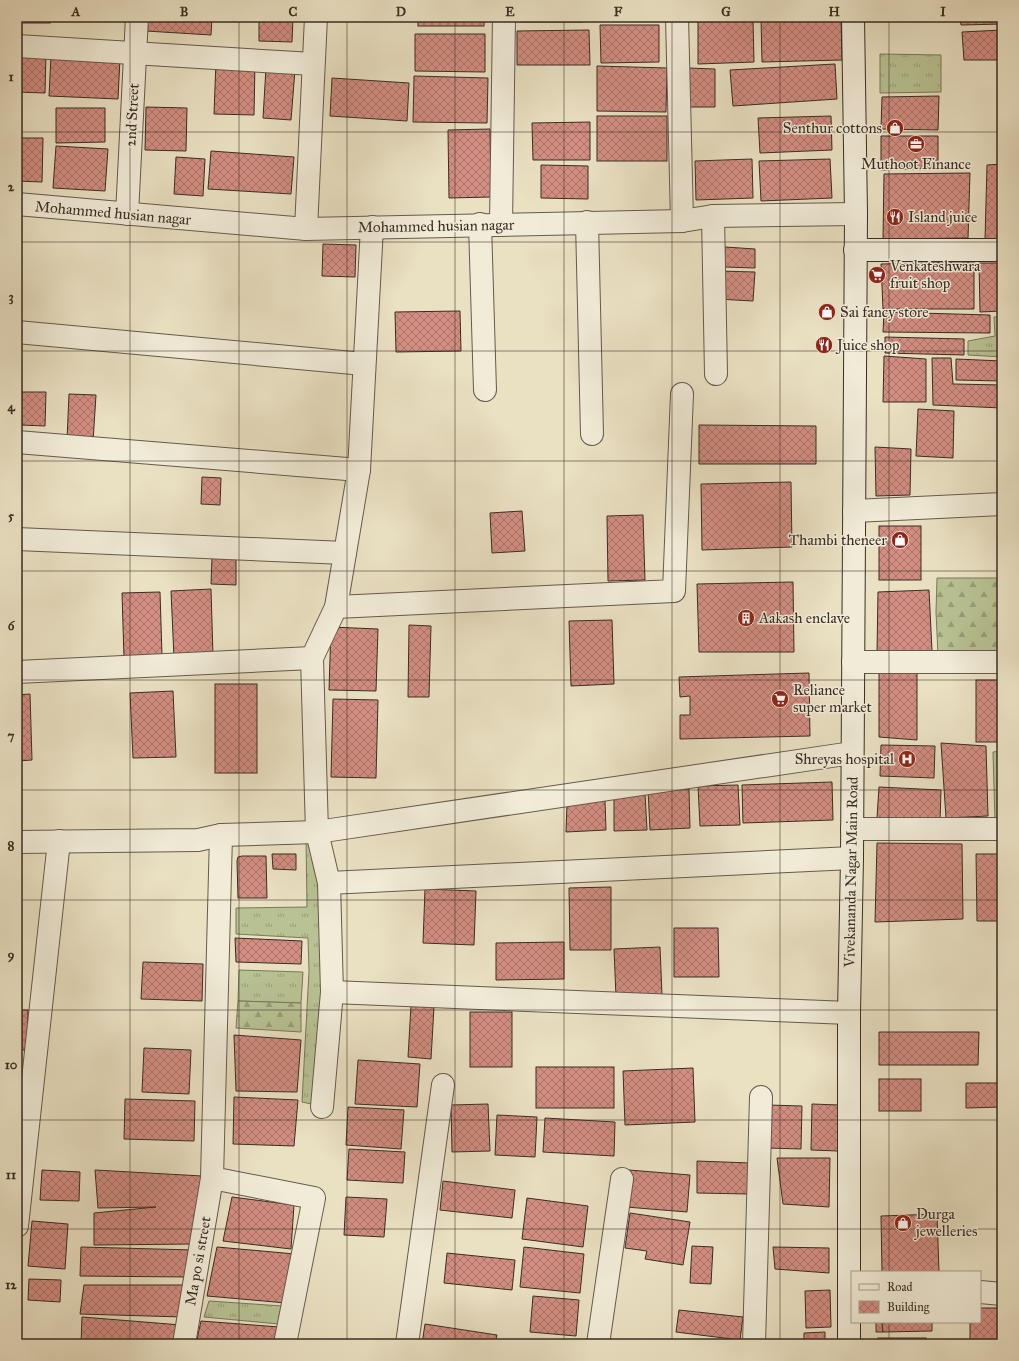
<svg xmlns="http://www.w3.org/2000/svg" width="1019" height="1361" viewBox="0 0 1019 1361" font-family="'IM FELL Great Primer',serif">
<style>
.grass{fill:url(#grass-tufts);stroke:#79785c}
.forest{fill:url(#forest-firs);stroke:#79785c}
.building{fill:url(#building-cross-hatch);stroke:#3a2d25}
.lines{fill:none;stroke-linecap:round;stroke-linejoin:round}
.street-casing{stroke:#665a4c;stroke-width:24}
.secondary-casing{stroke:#3a2d25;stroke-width:24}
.street{stroke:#f1ecd8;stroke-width:22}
.secondary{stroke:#f1ecd8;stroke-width:22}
.grid{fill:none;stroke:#3a2d25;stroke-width:1;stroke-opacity:0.55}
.labels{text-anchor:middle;stroke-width:3;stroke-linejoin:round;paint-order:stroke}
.street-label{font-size:15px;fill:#3a2d25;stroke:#f1ecd8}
.poi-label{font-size:15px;fill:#3a2d25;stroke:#f1ecd8;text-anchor:start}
.neatline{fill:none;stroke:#3a2d25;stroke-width:1.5}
.grid-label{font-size:13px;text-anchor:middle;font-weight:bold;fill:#3a2d25}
</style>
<defs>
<pattern id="grass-tufts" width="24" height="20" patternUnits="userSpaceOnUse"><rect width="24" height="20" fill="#b8c293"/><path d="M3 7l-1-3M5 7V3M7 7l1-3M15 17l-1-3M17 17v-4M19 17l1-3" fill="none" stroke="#979e78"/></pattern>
<pattern id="forest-firs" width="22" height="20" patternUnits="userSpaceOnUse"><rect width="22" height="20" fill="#b8c293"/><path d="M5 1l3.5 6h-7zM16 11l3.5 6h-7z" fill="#979e78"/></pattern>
<pattern id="building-cross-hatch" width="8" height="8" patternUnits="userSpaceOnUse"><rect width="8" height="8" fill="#d28e82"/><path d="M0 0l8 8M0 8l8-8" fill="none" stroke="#ab746a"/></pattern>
</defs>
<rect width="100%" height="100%" fill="#eae1c3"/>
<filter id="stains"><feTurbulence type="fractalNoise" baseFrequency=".005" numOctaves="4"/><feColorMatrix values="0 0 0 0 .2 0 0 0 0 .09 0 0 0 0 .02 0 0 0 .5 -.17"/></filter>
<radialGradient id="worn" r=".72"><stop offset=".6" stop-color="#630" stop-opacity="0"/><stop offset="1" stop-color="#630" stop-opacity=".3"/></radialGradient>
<g class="grass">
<polygon points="880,54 941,55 941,92 880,93"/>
<polygon points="994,317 1002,317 1002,357 968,355 968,341 995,336"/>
<polygon points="1002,751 1002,821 995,821 993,752"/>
<polygon points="315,840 326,973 316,1105 302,1102 309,971 308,938 236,934 236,908 307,907 306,841"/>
<polygon points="239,970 303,972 301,1003 238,1001"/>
<polygon points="209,1301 282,1306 279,1324 204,1317"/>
</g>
<g class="forest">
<polygon points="937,578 1002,578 1002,654 938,655 936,612"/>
<polygon points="238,1001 301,1003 301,1032 236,1028"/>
</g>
<g class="building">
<rect x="17" y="17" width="33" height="6"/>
<polygon points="54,17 123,17 122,20"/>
<polygon points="147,17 212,17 211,35 146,31"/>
<polygon points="259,17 293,17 292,42 259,41"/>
<rect x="418" y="17" width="66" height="9"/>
<rect x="521" y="17" width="61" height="5"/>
<polygon points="785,17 841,17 842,60 762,62 761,18"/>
<polygon points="960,17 1002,17 1002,24 961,25"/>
<polygon points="753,20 754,62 698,64 698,21"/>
<polygon points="600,25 659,25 659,62 601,63"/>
<polygon points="589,30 590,65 517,65 517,31"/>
<polygon points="1002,30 1002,60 964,60 962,32"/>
<polygon points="415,34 485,34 485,72 415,71"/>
<polygon points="18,50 46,51 45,93 17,92"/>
<polygon points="51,56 120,58 118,99 49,96"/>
<polygon points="216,61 255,62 254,115 214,114"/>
<polygon points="835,64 837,99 733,106 730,70"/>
<polygon points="597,66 667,68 666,112 597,111"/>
<polygon points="266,68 295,70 291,120 263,118"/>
<polygon points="688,68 715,69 715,107 688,107"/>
<polygon points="414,76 488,78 487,123 413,122"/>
<polygon points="332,78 409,83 407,121 330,116"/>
<polygon points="939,96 938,130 881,129 882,97"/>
<polygon points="146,107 187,108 186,151 145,150"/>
<polygon points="56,108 105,108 105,142 56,143"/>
<rect x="597" y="116" width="70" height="45"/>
<polygon points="831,116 832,150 760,153 758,118"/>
<polygon points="590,122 590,160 533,160 532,123"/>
<polygon points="490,129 491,197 449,198 448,130"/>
<polygon points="881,136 938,136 938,168 881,170"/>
<polygon points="17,138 43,138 42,182 17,181"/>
<polygon points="56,146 108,149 105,191 53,188"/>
<polygon points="211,151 294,157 291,194 208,189"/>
<polygon points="176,157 205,159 203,196 174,194"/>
<polygon points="752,159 753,198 696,200 695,161"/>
<polygon points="830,159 832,198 761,201 759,161"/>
<polygon points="1002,164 1002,239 985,240 987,165"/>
<polygon points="541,165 588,166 588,199 541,198"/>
<polygon points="970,173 968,238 883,239 884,174"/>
<polygon points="323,244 356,245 355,277 322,276"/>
<polygon points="725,247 755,249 755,268 724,267"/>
<polygon points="974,262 974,309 883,309 881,264"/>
<polygon points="979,263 1002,263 1002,311 980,312"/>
<polygon points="718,271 755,272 753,301 717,299"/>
<polygon points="460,311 461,351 396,352 395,312"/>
<polygon points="884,312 990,315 990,333 883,332"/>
<polygon points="885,337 964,339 964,355 885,353"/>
<polygon points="884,356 926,359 926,402 883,402"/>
<polygon points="932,358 951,358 953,384 1002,385 1002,408 933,405"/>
<polygon points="956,359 1002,361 1002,381 956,380"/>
<polygon points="22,392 46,392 45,426 21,425"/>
<polygon points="69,394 96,395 93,442 67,440"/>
<polygon points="918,409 954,411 953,458 916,456"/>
<polygon points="699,425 816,426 816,464 699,464"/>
<polygon points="875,447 911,449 910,495 876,496"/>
<polygon points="202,477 221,478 220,505 201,504"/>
<polygon points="791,482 792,547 702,550 701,484"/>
<polygon points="522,511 525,551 492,553 490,513"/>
<polygon points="643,515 645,580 608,581 607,516"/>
<rect x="879" y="526" width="42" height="54"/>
<polygon points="212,557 236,558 236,585 211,584"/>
<polygon points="793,582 794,652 699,652 697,584"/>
<polygon points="211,589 213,656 174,658 171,591"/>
<polygon points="929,590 932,651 877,652 878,592"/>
<polygon points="160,592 162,656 124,658 122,593"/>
<polygon points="612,620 614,684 571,686 569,621"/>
<polygon points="409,625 431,626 429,697 408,697"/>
<polygon points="331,627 378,629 376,691 329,690"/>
<polygon points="879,669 917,670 917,740 879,737"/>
<polygon points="809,673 810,736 680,739 680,715 690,715 690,696 680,697 679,677"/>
<rect x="976" y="680" width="26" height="62"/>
<rect x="215" y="684" width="42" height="89"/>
<polygon points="173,691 176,757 133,758 130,693"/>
<polygon points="30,694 32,760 17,761 17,695"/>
<polygon points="333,699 378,700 376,778 331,777"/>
<polygon points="941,743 986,746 988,816 946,818"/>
<polygon points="881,745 935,746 934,778 880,776"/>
<polygon points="832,782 833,820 743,823 742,785"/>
<polygon points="738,785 740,825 700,826 698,786"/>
<polygon points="879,787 941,790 940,822 877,818"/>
<polygon points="689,789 690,828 650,830 648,790"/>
<polygon points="645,793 647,830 614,831 614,799"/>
<polygon points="605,801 606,830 566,832 567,804"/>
<polygon points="877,843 962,844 963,919 875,922"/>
<polygon points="272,854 296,854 296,870 273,869"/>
<polygon points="976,854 1002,854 1002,921 977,921"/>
<polygon points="242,856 266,856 267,898 238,898 237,861 238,857"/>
<polygon points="611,887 611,950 570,950 569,888"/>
<polygon points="425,889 476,891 474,945 423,943"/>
<polygon points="674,928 718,928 719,977 674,977"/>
<polygon points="235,938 302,941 301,964 236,962"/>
<polygon points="564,942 564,979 496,980 496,943"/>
<polygon points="660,947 662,995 616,997 614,949"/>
<polygon points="143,962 203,964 202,1001 141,999"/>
<polygon points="411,1006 434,1007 431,1059 408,1057"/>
<polygon points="17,1010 28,1010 27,1050 17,1050"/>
<rect x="470" y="1012" width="42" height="55"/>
<polygon points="879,1032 979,1032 978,1065 879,1065"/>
<polygon points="234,1035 301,1040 297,1092 236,1091"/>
<polygon points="144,1048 191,1050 189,1094 142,1092"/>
<polygon points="358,1060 420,1064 417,1107 355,1104"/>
<rect x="536" y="1067" width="78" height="41"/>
<polygon points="693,1068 695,1122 625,1125 623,1071"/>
<rect x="879" y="1079" width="42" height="32"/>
<polygon points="966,1083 1002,1083 1002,1107 966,1108"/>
<polygon points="234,1097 298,1100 294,1146 233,1144"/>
<polygon points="125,1099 195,1101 194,1141 124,1139"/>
<polygon points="488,1104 490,1151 452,1152 451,1105"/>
<polygon points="812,1104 839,1105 838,1151 811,1150"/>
<polygon points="768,1105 802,1106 801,1149 767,1148"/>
<polygon points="348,1107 404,1110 401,1149 346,1145"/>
<polygon points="497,1115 537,1117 535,1157 495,1155"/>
<polygon points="545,1118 615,1122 614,1156 543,1152"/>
<polygon points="349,1149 405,1152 403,1183 347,1180"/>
<polygon points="777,1158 830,1158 829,1207 783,1204"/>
<polygon points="697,1161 750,1163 749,1194 697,1193"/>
<polygon points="42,1170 80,1172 79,1201 40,1200"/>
<polygon points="95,1170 202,1176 202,1214 194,1214 194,1244 94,1245 94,1213 156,1207 98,1208"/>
<polygon points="629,1170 690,1175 687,1212 626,1207"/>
<polygon points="443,1181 515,1190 512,1218 440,1210"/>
<polygon points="232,1197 294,1205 291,1249 223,1241"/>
<polygon points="346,1197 387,1199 384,1237 344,1235"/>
<polygon points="527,1198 588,1206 583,1247 522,1239"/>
<polygon points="630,1213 690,1222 683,1265 645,1259 647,1251 625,1248"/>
<polygon points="937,1214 939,1272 882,1272 881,1216"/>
<polygon points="32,1221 68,1224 65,1269 28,1266"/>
<polygon points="692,1246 713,1247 711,1284 690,1283"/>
<polygon points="81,1247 194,1250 188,1277 80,1276"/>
<polygon points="217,1247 295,1254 286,1303 207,1296"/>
<polygon points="524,1247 584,1254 580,1293 520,1287"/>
<polygon points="773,1247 829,1248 829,1273 775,1269"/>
<polygon points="447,1253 515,1260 512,1290 444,1283"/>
<polygon points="29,1279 61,1280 60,1302 28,1300"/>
<polygon points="84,1285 186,1285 183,1317 80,1314"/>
<polygon points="830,1290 831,1327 806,1328 805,1291"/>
<polygon points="533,1296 579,1300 576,1336 530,1332"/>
<polygon points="980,1308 1000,1308 1001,1344 970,1344 970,1322 980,1322"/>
<polygon points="679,1310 743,1317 740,1340 676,1332"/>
<polygon points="82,1317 181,1325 177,1344 81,1344"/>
<polygon points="201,1321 279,1327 275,1344 196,1344"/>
<polygon points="876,1322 882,1322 883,1332 876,1332"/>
<polygon points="882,1322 932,1322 932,1331 883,1332"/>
<polygon points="425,1324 497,1335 495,1344 422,1344"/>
<polygon points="825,1332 825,1344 804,1344 804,1333"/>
<rect x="878" y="1338" width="48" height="6"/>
</g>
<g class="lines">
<defs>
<g id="street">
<polyline points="677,17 682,221"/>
<polyline points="17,46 313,64"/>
<polyline points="17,204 306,229 682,221 713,216 856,214"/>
<polyline points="127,214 137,17"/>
<polyline points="713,216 716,374"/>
<polyline points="587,222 592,434"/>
<polyline points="480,224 485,390"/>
<polyline points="501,224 504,17"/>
<polyline points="306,229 316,17"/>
<polyline points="17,332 364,364"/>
<polyline points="17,442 359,470"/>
<polyline points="854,511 1002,504"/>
<polyline points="17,539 345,553"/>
<polyline points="336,607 674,591 682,394"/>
<polyline points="853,662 1002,662"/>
<polyline points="17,672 312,658"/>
<polyline points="852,829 1002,829"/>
<polyline points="221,835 212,1178 314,1198 285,1344"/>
<polyline points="17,842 198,840 221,835 317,832 852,753"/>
<polyline points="329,883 852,858"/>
<polyline points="332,992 849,1013"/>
<polyline points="322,1107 332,992 329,883 317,832 312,658 336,607 359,470 372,227"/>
<polyline points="17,1226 59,841"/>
<polyline points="980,1292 1002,1294"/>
<polyline points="184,1344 212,1178"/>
<polyline points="407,1344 443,1085"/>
<polyline points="598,1344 622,1179"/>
<polyline points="754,1344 761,1097"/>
</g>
<g id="secondary">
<polyline points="855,250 1002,250"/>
<polyline points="849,1344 849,1013 852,858 856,214 853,17"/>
</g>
</defs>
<use href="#street" class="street-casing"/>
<use href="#secondary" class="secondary-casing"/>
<use href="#street" class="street"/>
<use href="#secondary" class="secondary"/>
</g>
<path class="grid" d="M 130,17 L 130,1344M 239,17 L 239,1344M 347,17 L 347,1344M 455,17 L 455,1344M 564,17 L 564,1344M 672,17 L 672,1344M 780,17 L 780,1344M 889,17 L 889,1272M 17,132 L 1002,132M 17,242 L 1002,242M 17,351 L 1002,351M 17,461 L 1002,461M 17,571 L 1002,571M 17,680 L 1002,680M 17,790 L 1002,790M 17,900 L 1002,900M 17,1010 L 1002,1010M 17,1120 L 1002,1120M 17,1229 L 1002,1229M 889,1322 L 889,1344"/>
<defs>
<symbol id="shop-disc" viewBox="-11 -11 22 22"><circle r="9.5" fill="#8f2418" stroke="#f1ecd8"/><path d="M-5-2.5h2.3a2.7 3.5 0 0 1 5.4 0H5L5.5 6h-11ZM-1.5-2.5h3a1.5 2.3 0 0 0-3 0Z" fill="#fff"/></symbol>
<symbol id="office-disc" viewBox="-11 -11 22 22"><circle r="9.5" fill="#8f2418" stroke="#f1ecd8"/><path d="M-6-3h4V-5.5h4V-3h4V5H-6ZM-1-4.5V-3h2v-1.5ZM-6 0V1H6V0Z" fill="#fff"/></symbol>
<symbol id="restaurant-disc" viewBox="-11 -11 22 22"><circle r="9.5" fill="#8f2418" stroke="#f1ecd8"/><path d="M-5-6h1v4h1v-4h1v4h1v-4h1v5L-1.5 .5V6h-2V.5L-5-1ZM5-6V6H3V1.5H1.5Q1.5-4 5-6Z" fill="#fff"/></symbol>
<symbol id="supermarket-disc" viewBox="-11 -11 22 22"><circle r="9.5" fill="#8f2418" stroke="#f1ecd8"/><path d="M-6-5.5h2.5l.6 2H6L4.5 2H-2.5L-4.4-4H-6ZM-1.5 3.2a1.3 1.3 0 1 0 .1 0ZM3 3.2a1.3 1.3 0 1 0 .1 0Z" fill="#fff"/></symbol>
<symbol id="building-disc" viewBox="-11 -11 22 22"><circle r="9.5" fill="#8f2418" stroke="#f1ecd8"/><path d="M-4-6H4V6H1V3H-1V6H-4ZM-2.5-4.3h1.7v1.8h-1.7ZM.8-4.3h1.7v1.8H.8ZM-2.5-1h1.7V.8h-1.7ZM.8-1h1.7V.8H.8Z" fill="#fff"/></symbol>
<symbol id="hospital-disc" viewBox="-11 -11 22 22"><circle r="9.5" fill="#8f2418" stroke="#f1ecd8"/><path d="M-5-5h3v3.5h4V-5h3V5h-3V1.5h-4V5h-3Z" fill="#fff"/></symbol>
</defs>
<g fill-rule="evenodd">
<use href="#shop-disc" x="885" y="118" width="20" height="20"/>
<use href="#office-disc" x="906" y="134" width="20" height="20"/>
<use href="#restaurant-disc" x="885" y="207" width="20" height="20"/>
<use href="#supermarket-disc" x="867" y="265" width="20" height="20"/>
<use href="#shop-disc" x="817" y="302" width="20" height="20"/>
<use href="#restaurant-disc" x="814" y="335" width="20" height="20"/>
<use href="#shop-disc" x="890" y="530" width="20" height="20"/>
<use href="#building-disc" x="736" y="608" width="20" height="20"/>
<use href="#supermarket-disc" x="770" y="689" width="20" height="20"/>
<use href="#hospital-disc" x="897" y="749" width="20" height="20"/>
<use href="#shop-disc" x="893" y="1213" width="20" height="20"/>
</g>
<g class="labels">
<g class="street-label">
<text transform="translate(132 115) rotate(-87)" y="5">2nd Street</text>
<text transform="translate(113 213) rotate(5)" y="5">Mohammed husian nagar</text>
<text transform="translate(436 226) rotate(-1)" y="5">Mohammed husian nagar</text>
<text transform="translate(851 872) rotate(-89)" y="5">Vivekananda Nagar Main Road</text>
<text transform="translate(198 1261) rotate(-80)" y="5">Ma po si street</text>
</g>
<g class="poi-label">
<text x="882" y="133" text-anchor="end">Senthur cottons</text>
<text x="916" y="169" text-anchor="middle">Muthoot Finance</text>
<text x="908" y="222">Island juice</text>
<text x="890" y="271">Venkateshwara<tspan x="890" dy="17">fruit shop</tspan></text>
<text x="840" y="317">Sai fancy store</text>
<text x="837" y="350">Juice shop</text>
<text x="887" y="545" text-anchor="end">Thambi theneer</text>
<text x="759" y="623">Aakash enclave</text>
<text x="793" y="695">Reliance<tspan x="793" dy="17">super market</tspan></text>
<text x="894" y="764" text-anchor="end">Shreyas hospital</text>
<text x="916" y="1219">Durga<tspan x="916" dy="17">jewelleries</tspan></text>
</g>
</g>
<rect width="1019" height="1361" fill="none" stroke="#eae1c3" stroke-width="44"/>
<rect x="851" y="1271" width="130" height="52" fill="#f1ecd8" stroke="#a8a090"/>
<rect x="859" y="1284" width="20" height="6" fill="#f1ecd8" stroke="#a8a090"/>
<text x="887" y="1291" font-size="12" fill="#3a2d25">Road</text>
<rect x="859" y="1301" width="20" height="12" fill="url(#building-cross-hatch)" stroke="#a8a090"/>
<text x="887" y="1311" font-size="12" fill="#3a2d25">Building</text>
<rect x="22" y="22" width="975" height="1317" class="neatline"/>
<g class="grid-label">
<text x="76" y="16">A</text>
<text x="184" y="16">B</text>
<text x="293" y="16">C</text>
<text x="401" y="16">D</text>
<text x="510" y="16">E</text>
<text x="618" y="16">F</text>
<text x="726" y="16">G</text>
<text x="834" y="16">H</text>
<text x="943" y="16">I</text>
<text x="11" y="81">1</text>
<text x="11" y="191">2</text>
<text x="11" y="301">3</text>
<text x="11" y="411">4</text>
<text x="11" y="520">5</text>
<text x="11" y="630">6</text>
<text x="11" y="740">7</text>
<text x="11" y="850">8</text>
<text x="11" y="959">9</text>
<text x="11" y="1069">10</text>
<text x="11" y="1179">11</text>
<text x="11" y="1289">12</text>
</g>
<rect width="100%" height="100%" filter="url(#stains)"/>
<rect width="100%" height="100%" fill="url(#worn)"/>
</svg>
